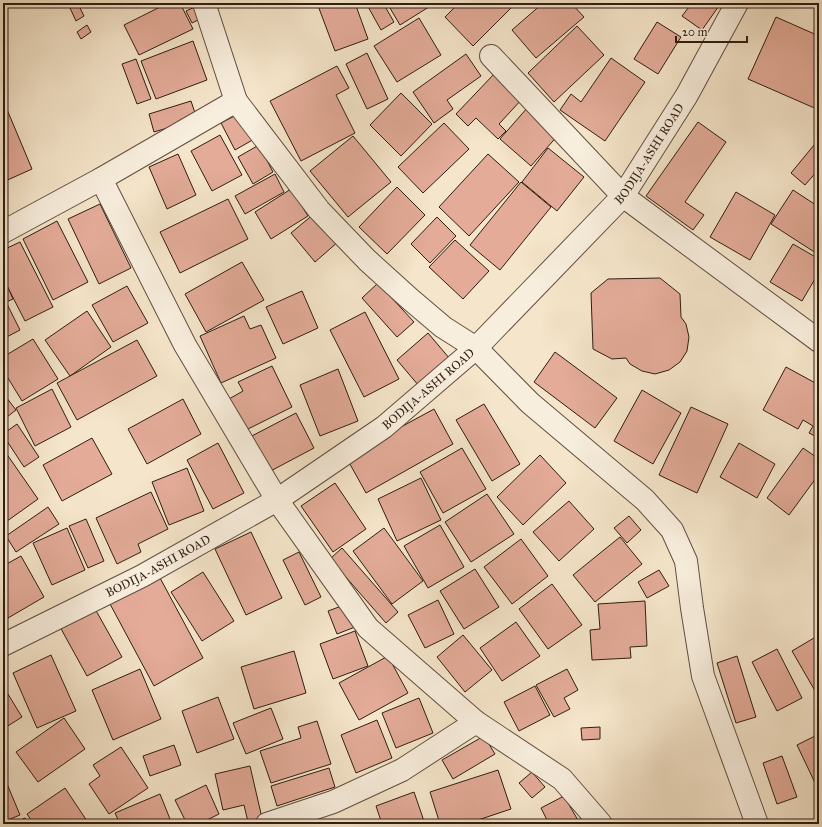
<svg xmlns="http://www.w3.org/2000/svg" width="822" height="827" viewBox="0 0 822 827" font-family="'IM FELL Great Primer',serif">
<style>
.building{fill:#e3ab98;stroke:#2f1d12}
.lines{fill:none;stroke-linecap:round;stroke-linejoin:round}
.minor-casing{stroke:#604f40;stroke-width:24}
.minor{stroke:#f8eedd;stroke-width:22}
.labels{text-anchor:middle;stroke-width:3;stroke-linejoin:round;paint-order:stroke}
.street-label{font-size:12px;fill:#2f1d12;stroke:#f8eedd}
</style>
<rect width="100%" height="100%" fill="#f5e5ca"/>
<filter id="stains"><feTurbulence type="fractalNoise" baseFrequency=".005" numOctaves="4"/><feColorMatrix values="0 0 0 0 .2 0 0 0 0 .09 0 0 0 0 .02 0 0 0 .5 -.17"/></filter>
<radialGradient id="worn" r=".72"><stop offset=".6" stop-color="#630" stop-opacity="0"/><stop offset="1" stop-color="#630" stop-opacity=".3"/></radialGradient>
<g class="building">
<polygon points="168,3 180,3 193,29 139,55 124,25"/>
<polygon points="317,3 355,3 368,39 335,51"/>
<polygon points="366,3 383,3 394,22 381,30"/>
<polygon points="387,3 431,3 432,5 400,25"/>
<polygon points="459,3 506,3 511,8 473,46 445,17"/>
<polygon points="543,3 571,3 584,17 536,58 512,30"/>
<polygon points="692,3 721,3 702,30 682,16"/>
<polygon points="78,4 84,16 76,21 70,8"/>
<polygon points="199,5 204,17 192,23 186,11"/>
<polygon points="776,17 819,36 819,110 748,79"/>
<polygon points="419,18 441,55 397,82 374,46"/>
<polygon points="657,22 681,37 658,74 634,59"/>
<polygon points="87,25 91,32 81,39 77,32"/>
<polygon points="577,26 604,55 554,102 528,73"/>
<polygon points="193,41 207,80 156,99 141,61"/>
<polygon points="367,53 388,99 367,109 346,64"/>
<polygon points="466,54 481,76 447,100 453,109 434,123 413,92"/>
<polygon points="611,58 645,82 605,141 560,110 571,94 581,102"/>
<polygon points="136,59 151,99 137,104 122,64"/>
<polygon points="337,66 349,88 336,95 355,133 301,161 270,101"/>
<polygon points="495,73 522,99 499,124 506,131 498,139 476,118 468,126 456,114"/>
<polygon points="401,93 432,124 401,156 370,125"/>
<polygon points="3,100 32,169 3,182"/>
<polygon points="191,101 197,119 154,132 149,114"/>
<polygon points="528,107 559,134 531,166 500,139"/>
<polygon points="242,112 256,138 235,150 221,123"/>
<polygon points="698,122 726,142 685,202 704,215 693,230 646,196"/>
<polygon points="444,123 469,149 423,193 398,167"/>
<polygon points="220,135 242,175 212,191 191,151"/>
<polygon points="353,136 391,182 348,217 310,171"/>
<polygon points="819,139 819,169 805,185 791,173"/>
<polygon points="259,145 273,172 253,184 238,157"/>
<polygon points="548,148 584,177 557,211 522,182"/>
<polygon points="178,154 196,195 167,209 149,167"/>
<polygon points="488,154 519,182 469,236 439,207"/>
<polygon points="819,173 819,183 814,178"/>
<polygon points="275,174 284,192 245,214 235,196"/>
<polygon points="521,182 551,207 500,270 470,245"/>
<polygon points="397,187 425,215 387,254 359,227"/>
<polygon points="291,189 308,216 271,239 255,212"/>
<polygon points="793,190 819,207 819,255 771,224"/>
<polygon points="736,192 775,215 750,260 710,237"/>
<polygon points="228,199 248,239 180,273 160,232"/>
<polygon points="100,204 131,268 99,284 68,219"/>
<polygon points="315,213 339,241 315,262 291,233"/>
<polygon points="437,217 456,236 430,263 411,244"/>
<polygon points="57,221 88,282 53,300 23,239"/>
<polygon points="455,240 489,271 463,299 429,267"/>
<polygon points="20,242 53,307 25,321 3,278 3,250"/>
<polygon points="793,244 819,259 819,272 802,301 770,282"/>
<polygon points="242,262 264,300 206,332 185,294"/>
<polygon points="660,278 680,294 681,317 686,324 689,337 687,351 680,362 669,370 655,374 642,371 630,364 626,358 612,359 593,349 591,293 608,279"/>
<polygon points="5,281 13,299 6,302 20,330 3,339 3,282"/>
<polygon points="378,283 414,322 397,337 362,298"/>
<polygon points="127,286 148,323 113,342 92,305"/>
<polygon points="302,291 318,328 283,344 266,307"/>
<polygon points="87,311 111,347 70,376 45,340"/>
<polygon points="365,312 399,379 364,397 330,330"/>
<polygon points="244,316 250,329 261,325 276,358 221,383 200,336"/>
<polygon points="428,333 450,359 419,386 397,360"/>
<polygon points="33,339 58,379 22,401 3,370 3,357"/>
<polygon points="137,340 157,376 77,420 57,383"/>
<polygon points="555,352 617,398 595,428 534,382"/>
<polygon points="272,366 292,407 244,431 229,399 243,391 238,382"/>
<polygon points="786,367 819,385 818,391 819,391 819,438 809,433 813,426 803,420 798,429 763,410"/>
<polygon points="338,369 358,421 320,436 300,385"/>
<polygon points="52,389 71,427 35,446 16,408"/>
<polygon points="642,390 681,413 653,464 614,441"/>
<polygon points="3,393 16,410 3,420"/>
<polygon points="183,399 201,434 147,464 128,429"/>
<polygon points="484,404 520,464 492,481 456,420"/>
<polygon points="691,407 728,424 697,493 659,475"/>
<polygon points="434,409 453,444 366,493 346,457"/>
<polygon points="296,413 314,448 265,474 246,439"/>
<polygon points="17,424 39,457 24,467 3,435 3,434"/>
<polygon points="92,438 112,474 62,501 43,465"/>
<polygon points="218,443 244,493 213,509 187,460"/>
<polygon points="739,443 775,464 757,498 720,477"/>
<polygon points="462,448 486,489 443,513 420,472"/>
<polygon points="803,448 819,459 819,474 789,515 767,498"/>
<polygon points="6,453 38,499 3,524 3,455"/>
<polygon points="540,455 566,483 523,525 497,497"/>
<polygon points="187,468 204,511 169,525 152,482"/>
<polygon points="421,478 441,520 397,541 378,499"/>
<polygon points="335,483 366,529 333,552 301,506"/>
<polygon points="151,492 168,529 138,544 141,552 117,564 96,518"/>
<polygon points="487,494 514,534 471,562 445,522"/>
<polygon points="569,501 594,529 559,561 533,532"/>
<polygon points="48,507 59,524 16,552 6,536"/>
<polygon points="629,516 641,530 627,543 614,528"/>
<polygon points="86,519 104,561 88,568 69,526"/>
<polygon points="440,525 464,567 428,588 404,546"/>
<polygon points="67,528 85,570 52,585 33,543"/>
<polygon points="384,528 423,581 392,604 353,551"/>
<polygon points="251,532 282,598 246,615 215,549"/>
<polygon points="620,537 642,564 595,602 573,575"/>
<polygon points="521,539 548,576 512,604 484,567"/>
<polygon points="342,548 398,612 386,623 330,559"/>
<polygon points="299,552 321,597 305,605 283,560"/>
<polygon points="21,556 44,597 8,618 3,609 3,566"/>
<polygon points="475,569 499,607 464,629 440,591"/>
<polygon points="659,570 669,586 647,598 638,582"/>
<polygon points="203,572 234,621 202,641 171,592"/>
<polygon points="159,576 203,658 154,686 110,604"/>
<polygon points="552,584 582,625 548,649 519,609"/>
<polygon points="438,600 454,634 425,648 408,615"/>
<polygon points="645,601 647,646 630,647 631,658 592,660 590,630 600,629 598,604"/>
<polygon points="347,604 355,627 337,634 328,611"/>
<polygon points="94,607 122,657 87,676 60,627"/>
<polygon points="516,622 540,656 502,681 480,648"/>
<polygon points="355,631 368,666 333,679 320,644"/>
<polygon points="463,635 492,670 465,692 437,657"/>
<polygon points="819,635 819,695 818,696 792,651"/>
<polygon points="777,649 802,698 777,711 752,662"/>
<polygon points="294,651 306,693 254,709 241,667"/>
<polygon points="51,655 76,711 37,728 13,673"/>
<polygon points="388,656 408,693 359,720 339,683"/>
<polygon points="737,656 756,717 736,723 717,663"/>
<polygon points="140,669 161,719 113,740 92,690"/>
<polygon points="567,669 578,690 564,698 570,709 554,717 536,685"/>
<polygon points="3,686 22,717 3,729"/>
<polygon points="535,686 550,715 519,731 504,702"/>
<polygon points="218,697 234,739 197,753 182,711"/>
<polygon points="419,698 433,733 396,748 382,713"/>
<polygon points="271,708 283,739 246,754 233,723"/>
<polygon points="64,718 85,749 38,782 16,752"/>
<polygon points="377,720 392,758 356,773 341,735"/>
<polygon points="317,721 331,764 271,783 260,751 301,738 298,727"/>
<polygon points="600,727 600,739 582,740 581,728"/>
<polygon points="819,734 819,784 816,785 797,745"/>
<polygon points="484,736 495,754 453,779 442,760"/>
<polygon points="174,745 181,765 150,776 143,756"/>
<polygon points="121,747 148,788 109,814 89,784 100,776 93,765"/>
<polygon points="782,756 797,797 777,804 763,763"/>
<polygon points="250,766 262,818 248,822 244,805 223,810 215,774"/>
<polygon points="329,768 335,787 277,806 271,786"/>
<polygon points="498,770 511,809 466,824 440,824 430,792"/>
<polygon points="532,772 545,787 532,798 519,783"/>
<polygon points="3,779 5,779 20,815 3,822"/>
<polygon points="206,785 219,814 199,824 187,824 175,800"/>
<polygon points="65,788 89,824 34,824 27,814"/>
<polygon points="414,792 425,824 382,824 376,806"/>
<polygon points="160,794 172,824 120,824 115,813"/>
<polygon points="564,796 579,822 576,824 549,824 541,808"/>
<polygon points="25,818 28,824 10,824"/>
</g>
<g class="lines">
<defs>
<g id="minor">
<polyline points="204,3 236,101 319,210 367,260 410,299 443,327 476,348 530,403 645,500 672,530 686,561 692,608 703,676 757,824"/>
<polyline points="491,56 623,196 819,341"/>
<polyline points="101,179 185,345 277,500 368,628 476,722 562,779 601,824"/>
<polyline points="3,232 101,179 236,101"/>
<path id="s1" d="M 3,645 L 142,576 L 277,500 L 384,427 L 476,348 L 623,196 L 687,95 L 737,3"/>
<polyline points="267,824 333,802 402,770 476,722"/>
</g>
</defs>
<use href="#minor" class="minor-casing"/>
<use href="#minor" class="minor"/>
</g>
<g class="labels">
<g class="street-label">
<text dy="4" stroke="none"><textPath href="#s1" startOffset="822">BODIJA-ASHI ROAD</textPath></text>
<text dy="4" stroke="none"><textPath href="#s1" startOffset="498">BODIJA-ASHI ROAD</textPath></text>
<text dy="4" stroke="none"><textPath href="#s1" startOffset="174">BODIJA-ASHI ROAD</textPath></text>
</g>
</g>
<rect width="822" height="827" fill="none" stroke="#f5e5ca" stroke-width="16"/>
<rect x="4" y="4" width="814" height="819" fill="none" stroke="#2f1d12" stroke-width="2"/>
<rect x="8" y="8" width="806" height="811" fill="none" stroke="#2f1d12"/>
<path d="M676 36v6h71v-6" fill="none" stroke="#2f1d12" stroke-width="2"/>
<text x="682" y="36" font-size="12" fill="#2f1d12" stroke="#f8eedd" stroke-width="3" paint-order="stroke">20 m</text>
<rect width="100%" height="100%" filter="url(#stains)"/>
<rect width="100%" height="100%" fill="url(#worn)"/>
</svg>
